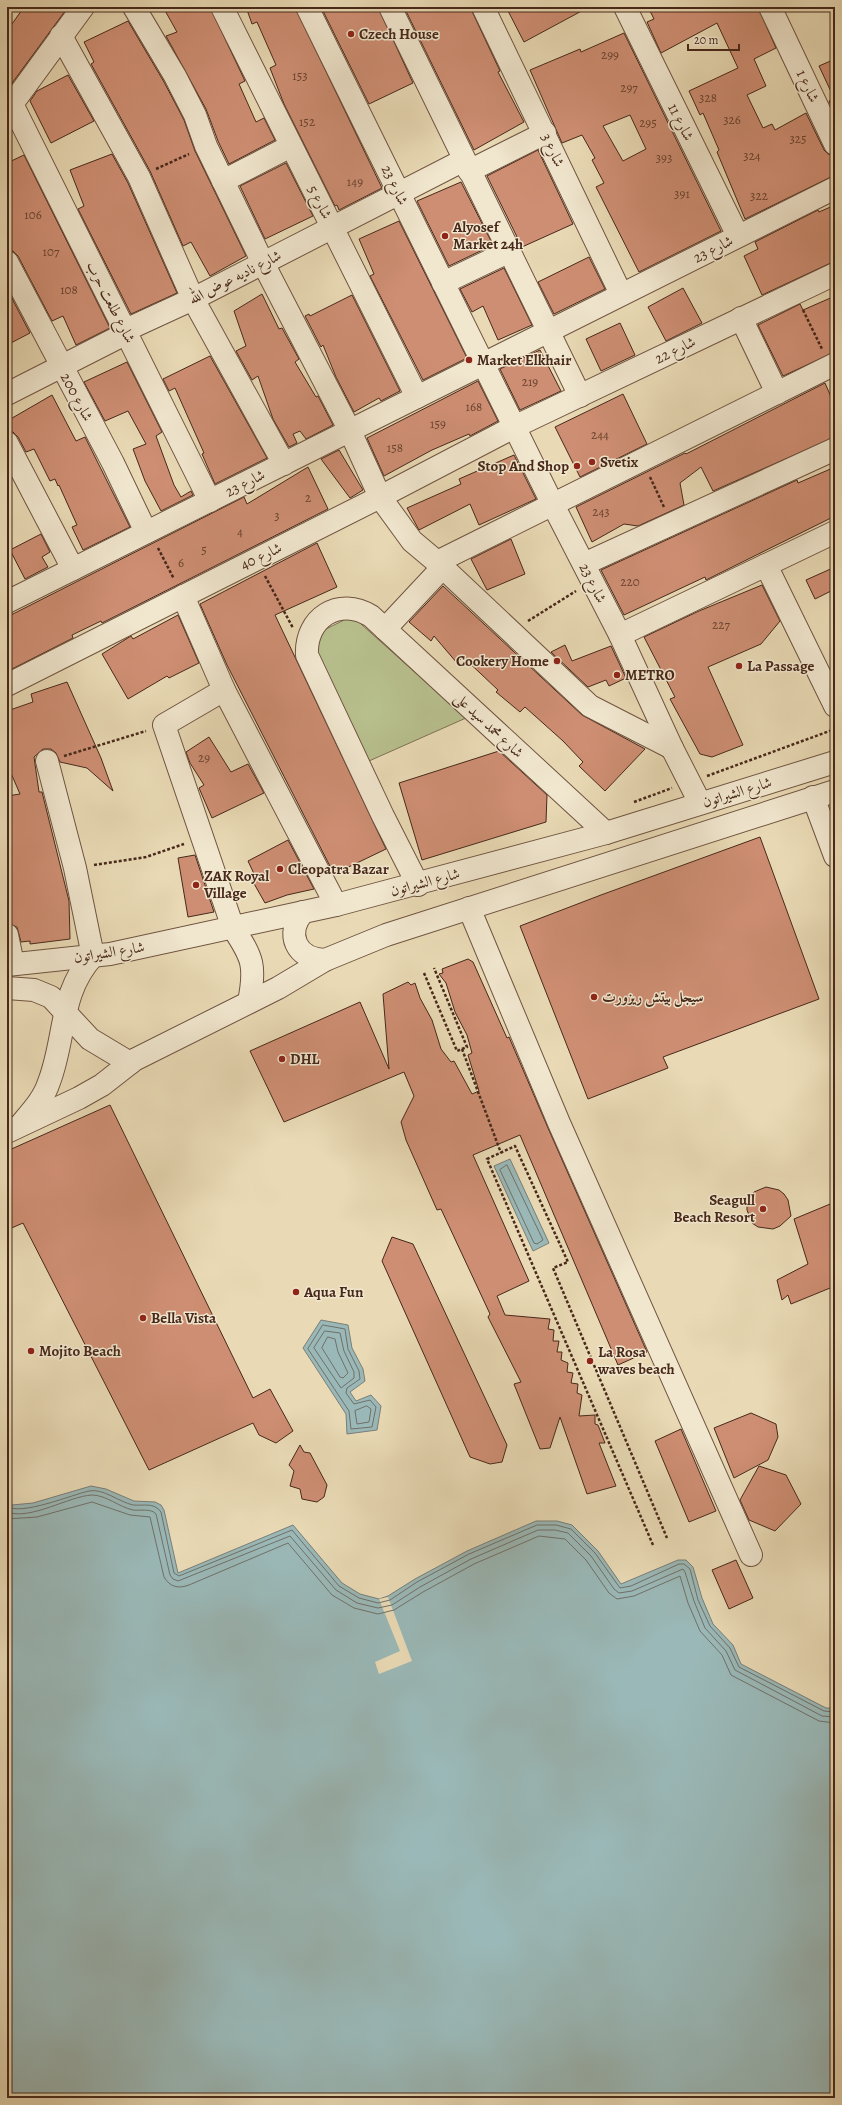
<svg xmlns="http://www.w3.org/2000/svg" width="842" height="2105" viewBox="0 0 842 2105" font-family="Alegreya,Amiri,serif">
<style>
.green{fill:#b7bf8d;stroke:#7f7454}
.water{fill:#9ab8b7;stroke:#797e78}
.pier{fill:#e9dab5}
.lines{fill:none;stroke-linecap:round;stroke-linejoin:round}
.shore{stroke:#707068;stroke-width:1}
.building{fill:#ce8e73;stroke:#47281a;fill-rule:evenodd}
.minor-casing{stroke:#705441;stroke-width:24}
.path{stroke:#47281a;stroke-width:2.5;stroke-dasharray:3 2;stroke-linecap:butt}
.minor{stroke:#f1e7cf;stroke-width:22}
.poi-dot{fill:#8f2418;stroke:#f1e7cf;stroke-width:1.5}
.labels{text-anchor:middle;stroke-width:3;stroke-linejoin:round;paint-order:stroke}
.number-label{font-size:13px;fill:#694230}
.poi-label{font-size:15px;font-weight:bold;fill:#47281a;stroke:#f1e7cf;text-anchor:start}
.street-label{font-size:15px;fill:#47281a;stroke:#f1e7cf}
</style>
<rect width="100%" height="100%" fill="#e9dab5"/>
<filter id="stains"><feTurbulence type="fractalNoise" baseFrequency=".005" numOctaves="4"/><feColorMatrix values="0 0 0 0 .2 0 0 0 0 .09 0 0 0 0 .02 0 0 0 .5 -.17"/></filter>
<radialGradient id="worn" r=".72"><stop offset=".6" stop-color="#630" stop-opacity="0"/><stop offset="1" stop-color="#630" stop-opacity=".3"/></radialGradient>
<polygon class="green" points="352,616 466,718 369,761 310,637"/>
<g class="water">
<polygon points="510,1159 549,1243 533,1251 494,1166"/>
<polygon points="321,1320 348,1325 352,1348 363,1369 365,1381 350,1392 356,1401 371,1395 381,1406 377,1430 347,1434 346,1414 303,1348"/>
<polygon points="91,1486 106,1489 134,1501 155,1502 161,1505 164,1510 178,1573 293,1525 342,1583 360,1594 379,1599 388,1596 415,1579 467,1551 536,1521 557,1521 572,1525 598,1551 621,1584 678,1560 686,1560 693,1567 702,1598 713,1624 733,1645 741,1664 826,1708 835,1708 835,2098 7,2098 7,1500 12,1505 33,1503"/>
</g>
<polygon class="pier" points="388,1597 412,1661 379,1674 375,1662 400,1651 379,1599"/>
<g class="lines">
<g class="shore">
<polygon points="507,1165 543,1240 537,1244 534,1243 500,1170"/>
<polygon points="323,1325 345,1329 348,1349 359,1371 360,1379 347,1388 346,1393 354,1404 370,1400 376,1407 372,1427 351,1429 349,1411 308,1349"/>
<polygon points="325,1331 340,1333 344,1351 354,1372 354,1378 341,1388 314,1348"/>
<polygon points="328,1337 335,1339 338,1352 348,1373 343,1378 340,1377 322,1348"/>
<polygon points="367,1406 371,1409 369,1422 357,1424 355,1411"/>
<path d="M 7,1506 C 19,1517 74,1494 89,1491 C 103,1488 119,1502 133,1505 C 143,1506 154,1502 161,1512 L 174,1573 L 179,1576 L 292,1530 L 339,1586 L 359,1598 L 378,1603 L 390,1600 L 417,1582 L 469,1554 L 537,1525 L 556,1525 L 571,1529 L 595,1553 L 620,1588 L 631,1586 L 679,1564 L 684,1564 L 690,1569 L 698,1600 L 710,1626 L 730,1648 L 739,1667 L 824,1711 L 835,1712"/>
<path d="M 7,1512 C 30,1521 69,1496 92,1495 C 106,1495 119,1507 133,1510 C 140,1511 151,1508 156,1514 L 170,1575 L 173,1579 L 178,1581 L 290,1536 L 336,1590 L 357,1603 L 378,1608 L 392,1605 L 420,1587 L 471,1559 L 538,1530 L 555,1530 L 568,1533 L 591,1556 L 614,1589 L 619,1593 L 632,1591 L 683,1569 L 685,1572 L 694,1601 L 705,1628 L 726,1651 L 735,1670 L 822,1716 L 835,1717"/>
<path d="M 7,1519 L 37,1517 L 92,1502 L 130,1515 L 150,1517 L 164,1577 C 170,1587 178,1589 189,1585 L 288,1543 L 332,1595 L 354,1608 L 378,1614 L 394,1610 L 423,1592 L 474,1564 L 539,1536 L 565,1539 L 586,1560 L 609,1593 L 617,1599 L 634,1596 L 680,1576 L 688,1603 L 700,1631 L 722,1655 L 731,1675 L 819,1721 L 835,1723"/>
</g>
</g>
<g class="building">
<polygon points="24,7 68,7 7,90 7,31"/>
<polygon points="163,7 210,7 245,81 239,84 256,122 264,118 275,140 229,164 218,141 206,109 166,36 177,32"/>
<polygon points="246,7 295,7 382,188 339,210 337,205 335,206 284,104 270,68 276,65 257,22 252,24"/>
<polygon points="321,7 378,7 413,83 369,104"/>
<polygon points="404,7 470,7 500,71 498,72 524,122 474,150"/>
<polygon points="506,7 589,7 524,42"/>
<polygon points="648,7 758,7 776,48 754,59 766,86 747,95 763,128 772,124 775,130 806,113 824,150 828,154 835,156 835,175 745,219 717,152 719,150 703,113 700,115 689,91 738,68 717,23 661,53 647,22 654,19"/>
<polygon points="128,21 164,82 184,120 195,151 246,256 210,276 191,242 183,246 150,171 91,64 94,62 84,42"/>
<path d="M 624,33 L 721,231 L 639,272 L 596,187 L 604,183 L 592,160 L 595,158 L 582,135 L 562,143 L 530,70 L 580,49 L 581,52 ZM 630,115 L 646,149 L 623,161 L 603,126 Z"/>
<polygon points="835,59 835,115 829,101 834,98 819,66"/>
<polygon points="68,75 94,121 51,143 30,101 37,91"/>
<polygon points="538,150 573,224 522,247 487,176"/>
<polygon points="112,154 128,183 177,293 131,314 78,209 84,206 70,170"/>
<polygon points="24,155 110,328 76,345 63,316 52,321 18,256 13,251 7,250 7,163"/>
<polygon points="286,163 313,216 265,239 240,186"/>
<polygon points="461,182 493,245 449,266 417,201"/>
<polygon points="835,205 835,261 762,295 744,256 758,249 755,242 818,210 819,212"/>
<polygon points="399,221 467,358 423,380 370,276 374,274 359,239"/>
<polygon points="589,257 605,289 554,314 538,282"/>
<polygon points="504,268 532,325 498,340 483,306 472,312 460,289"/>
<polygon points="683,288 702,323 666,341 648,307"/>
<polygon points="7,289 30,333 7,345"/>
<polygon points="262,294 279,329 282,328 299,359 295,362 316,397 318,396 333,425 306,439 300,431 293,434 297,443 289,447 273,419 258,376 252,380 236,351 246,346 234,311"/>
<polygon points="352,295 400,391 381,401 379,398 354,412 336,377 323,345 321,347 305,316 309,314 310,316"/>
<polygon points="835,296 835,352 783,376 758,325 800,304 803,310"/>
<polygon points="620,323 635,355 601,371 586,339"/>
<polygon points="540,350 561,391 520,410 500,369"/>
<polygon points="210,356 267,458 215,484 202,454 204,453 175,388 169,391 163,379"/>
<polygon points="127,362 162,432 156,436 174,485 181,497 191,491 193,495 161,511 145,481 133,449 146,444 128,411 105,421 84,382"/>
<polygon points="478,381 498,421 470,436 469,434 432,450 384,476 367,438"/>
<polygon points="825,383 835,406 835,437 713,491 701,467 680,483 684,505 638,526 624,524 592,542 576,507 685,453 686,454"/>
<polygon points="623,394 647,444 580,477 555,427"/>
<polygon points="52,395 76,441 85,437 130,527 83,550 72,527 77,525 59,485 58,486 55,479 50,481 34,449 26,452 18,437 13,432 7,431 7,421"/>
<polygon points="339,450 363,490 350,498 321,459"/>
<polygon points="514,455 536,499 479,525 470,504 419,530 407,508 461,484 459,479"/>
<polygon points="308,467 328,509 102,623 101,621 72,635 73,638 10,670 7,664 7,617 244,497 247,504"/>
<polygon points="835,467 835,516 706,580 705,577 624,615 601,570 797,480 798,483"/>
<polygon points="41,534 50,552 42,557 48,567 25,579 10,550"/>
<polygon points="511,539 525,574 487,590 471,559"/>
<polygon points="317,543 337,587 275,615 386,849 334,874 227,665 200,604"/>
<polygon points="835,567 835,589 815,599 806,580"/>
<polygon points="762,585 780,621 761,644 708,667 743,745 712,757 700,754 670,699 675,697 644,637 699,611"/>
<polygon points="443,586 582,715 645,749 605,791 579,766 583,762 563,741 525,707 520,712 496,692 498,690 463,657 457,663 434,636 431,641 409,622"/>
<polygon points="178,615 199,663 169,678 167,676 128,699 102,654 131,636 133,639"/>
<polygon points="565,645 572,661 611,646 626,678 609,686 606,680 588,687 551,652"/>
<polygon points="67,682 101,758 113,791 87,768 60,762 56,753 51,749 43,749 34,757 39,792 42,792 69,901 70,939 30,944 30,941 21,942 17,927 7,923 7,796 20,794 7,764 7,711 33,702 31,694"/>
<polygon points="209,737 231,772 248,764 264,793 212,818 199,788 204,785 190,763 186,752"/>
<polygon points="499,751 547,795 546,822 422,860 399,783"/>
<polygon points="760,837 819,999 663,1057 668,1068 588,1099 520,926 601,895"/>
<polygon points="288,840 314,889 287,895 265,903 252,880 256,878 248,861"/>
<polygon points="195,855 214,912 188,917 178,858"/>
<polygon points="468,959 473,962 507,1038 509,1037 548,1128 647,1352 618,1365 520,1135 473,1155 529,1281 497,1296 505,1315 550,1319 548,1329 554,1330 553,1341 559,1341 557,1352 562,1352 561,1360 568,1363 567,1372 573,1373 571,1383 578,1384 577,1393 582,1395 579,1416 595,1415 595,1424 598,1425 605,1443 599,1443 616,1486 587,1494 560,1417 550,1448 540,1449 514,1384 521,1382 488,1317 490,1314 441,1209 437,1210 406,1140 401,1122 414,1096 404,1072 284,1122 250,1051 360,1002 389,1069 383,994 408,982 411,985 415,983 420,998 432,1020 441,1049 451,1062 454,1061 472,1094 479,1091 468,1055 472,1053 467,1035 455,1012 446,983 439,974 443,973 442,969"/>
<polygon points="110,1105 253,1398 270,1389 293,1431 276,1443 259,1435 253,1423 149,1470 23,1223 7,1230 7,1151"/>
<polygon points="766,1187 779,1190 784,1194 788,1200 791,1216 780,1226 773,1229 758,1227 752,1223 747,1210 747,1204 754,1192"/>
<polygon points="835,1202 835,1286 791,1304 788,1295 782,1300 777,1280 808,1264 794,1219"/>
<polygon points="392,1237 413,1244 507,1445 502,1462 490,1464 470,1457 382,1261"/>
<polygon points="751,1413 776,1424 778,1437 768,1460 734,1478 714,1428"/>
<polygon points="681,1429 716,1511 689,1522 655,1441"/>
<polygon points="300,1445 304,1452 310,1453 327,1485 324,1497 317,1502 302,1499 300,1489 290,1486 294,1471 289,1465"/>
<polygon points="759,1466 786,1475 801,1504 775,1531 749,1520 740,1500"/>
<polygon points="736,1560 753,1598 729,1609 712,1570"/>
</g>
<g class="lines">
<defs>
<g id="minor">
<polyline points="134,7 175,76 195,115 206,146 263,263 350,431 380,497 412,541 437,562 590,706 672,748"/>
<polyline points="222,7 417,397"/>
<polyline points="307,7 551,501 620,635 672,748 700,803"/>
<polyline points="390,7 580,396"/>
<polyline points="483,7 621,294"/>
<polyline points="625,7 738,236"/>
<polyline points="770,7 835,144"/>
<polyline points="61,36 139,177 193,299 284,464"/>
<polyline points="12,104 210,501"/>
<polyline points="7,111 83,7"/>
<polyline points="469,171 545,133"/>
<polyline points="223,181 291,146"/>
<polyline points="7,262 113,463 146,532"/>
<polyline points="443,283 510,251"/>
<polyline points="741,318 777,393"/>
<polyline points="7,394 127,333 130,328 193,299 464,160"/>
<polyline points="7,443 73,569"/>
<polyline points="437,562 835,364"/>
<polyline points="584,564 835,449"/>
<polyline points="766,565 835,706"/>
<polyline points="183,596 224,690 336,905"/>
<polyline points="7,602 835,188"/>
<polyline points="385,629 443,567"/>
<polyline points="620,635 835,532"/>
<polyline points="7,685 380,497 514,427 835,274"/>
<path d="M 224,690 L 164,725 L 233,928 C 253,958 256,966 249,1002"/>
<polyline points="813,797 835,856"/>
<path d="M 418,885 L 383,816 L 307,655 C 305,618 339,596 371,616 L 606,833"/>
<polyline points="469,908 559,1123 751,1555"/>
<path d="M 303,912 C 285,934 296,959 325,960"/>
<polyline points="7,935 13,964"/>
<polyline points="7,965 110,954 336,905 606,833 835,762"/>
<polyline points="7,988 34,990 51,997 90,1039 130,1063"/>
<path d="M 22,1123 C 33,1110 44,1098 49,1082 C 66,1038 59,993 93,956 L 75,868 L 47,761"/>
<polyline points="7,1132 79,1098 102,1085 134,1060 278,988 325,960 386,935 835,791"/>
</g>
</defs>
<use href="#minor" class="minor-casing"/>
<g class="path">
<polyline points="156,169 189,154"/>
<polyline points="803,310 822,349"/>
<polyline points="650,477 664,507"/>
<polyline points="158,548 174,579"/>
<polyline points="265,576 293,628"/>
<polyline points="528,621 576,591"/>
<polyline points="64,756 146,731"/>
<polyline points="707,776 835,729"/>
<polyline points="634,802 672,788"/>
<polyline points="94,865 146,857 184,844"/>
<polyline points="424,973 457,1051 467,1047 434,968"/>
<polyline points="462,1049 501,1153"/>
<polyline points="653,1545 487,1159 515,1146 568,1262 553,1268 667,1538"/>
</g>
<use href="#minor" class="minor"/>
</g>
<g class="poi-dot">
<circle cx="351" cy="34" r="4"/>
<circle cx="445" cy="236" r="4"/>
<circle cx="469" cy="360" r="4"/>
<circle cx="592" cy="462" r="4"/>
<circle cx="577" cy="466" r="4"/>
<circle cx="557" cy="661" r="4"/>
<circle cx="739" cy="666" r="4"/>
<circle cx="617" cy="675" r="4"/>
<circle cx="280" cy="869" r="4"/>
<circle cx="196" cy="885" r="4"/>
<circle cx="594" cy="997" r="4"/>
<circle cx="282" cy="1059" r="4"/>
<circle cx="763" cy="1209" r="4"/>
<circle cx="296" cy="1292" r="4"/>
<circle cx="143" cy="1318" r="4"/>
<circle cx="31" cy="1351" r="4"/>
<circle cx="590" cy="1361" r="4"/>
</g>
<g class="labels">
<g class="number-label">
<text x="610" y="59">299</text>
<text x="300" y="80">153</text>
<text x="629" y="92">297</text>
<text x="708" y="102">328</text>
<text x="732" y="124">326</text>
<text x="307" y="126">152</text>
<text x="648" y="127">295</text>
<text x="798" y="143">325</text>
<text x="752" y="160">324</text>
<text x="664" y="162">393</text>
<text x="355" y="186">149</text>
<text x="682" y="198">391</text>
<text x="759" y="200">322</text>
<text x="33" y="219">106</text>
<text x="51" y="256">107</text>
<text x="69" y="294">108</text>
<text x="530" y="386">219</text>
<text x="474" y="411">168</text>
<text x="438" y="428">159</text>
<text x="600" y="439">244</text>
<text x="395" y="452">158</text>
<text x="308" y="502">2</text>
<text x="601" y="516">243</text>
<text x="277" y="520">3</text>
<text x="240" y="536">4</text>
<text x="204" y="554">5</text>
<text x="181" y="567">6</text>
<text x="630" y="586">220</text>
<text x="721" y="629">227</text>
<text x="204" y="762">29</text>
</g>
<g class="poi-label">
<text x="359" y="39">Czech House</text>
<text x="453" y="232">Alyosef<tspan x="453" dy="17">Market 24h</tspan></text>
<text x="477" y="365">Market Elkhair</text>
<text x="600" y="467">Svetix</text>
<text x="569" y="471" text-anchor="end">Stop And Shop</text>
<text x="549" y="666" text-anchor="end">Cookery Home</text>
<text x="747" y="671">La Passage</text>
<text x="625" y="680">METRO</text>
<text x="288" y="874">Cleopatra Bazar</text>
<text x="204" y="881">ZAK Royal<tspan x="204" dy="17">Village</tspan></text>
<text x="602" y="1002">سيجل بيتش ريزورت</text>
<text x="290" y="1064">DHL</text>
<text x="755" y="1205" text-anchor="end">Seagull<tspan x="755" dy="17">Beach Resort</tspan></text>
<text x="304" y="1297">Aqua Fun</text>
<text x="151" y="1323">Bella Vista</text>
<text x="39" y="1356">Mojito Beach</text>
<text x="598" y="1357">La Rosa<tspan x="598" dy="17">waves beach</tspan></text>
</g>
<g class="street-label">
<text transform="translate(808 86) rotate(65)" y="5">شارع 1</text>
<text transform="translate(681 122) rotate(63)" y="5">شارع 11</text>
<text transform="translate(553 150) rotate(65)" y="5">شارع 3</text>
<text transform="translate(395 185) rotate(64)" y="5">شارع 23</text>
<text transform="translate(320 202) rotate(63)" y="5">شارع 5</text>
<text transform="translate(713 249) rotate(-27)" y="5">شارع 23</text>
<text transform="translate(235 277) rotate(-27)" y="5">شارع ناديه عوض الله</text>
<text transform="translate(111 302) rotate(63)" y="5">شارع طلعت حرب</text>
<text transform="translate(675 350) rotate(-26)" y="5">شارع 22</text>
<text transform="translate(77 397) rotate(62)" y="5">شارع 200</text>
<text transform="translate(245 483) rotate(-27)" y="5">شارع 23</text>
<text transform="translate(261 556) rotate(-26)" y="5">شارع 40</text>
<text transform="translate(593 583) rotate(63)" y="5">شارع 23</text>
<text transform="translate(489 725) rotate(43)" y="5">شارع محمد سيد على</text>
<text transform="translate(737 792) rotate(-17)" y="5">شارع الشيراتون</text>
<text transform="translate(425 882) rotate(-15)" y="5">شارع الشيراتون</text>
<text transform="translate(109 952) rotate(-9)" y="5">شارع الشيراتون</text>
</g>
</g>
<rect width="842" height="2105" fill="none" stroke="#e9dab5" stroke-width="24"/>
<rect x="8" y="8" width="826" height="2089" fill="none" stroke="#47281a" stroke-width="2"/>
<rect x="12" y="12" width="818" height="2081" fill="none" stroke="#47281a"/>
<path d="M688 44v6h51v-6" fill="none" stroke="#47281a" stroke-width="2"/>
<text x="694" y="44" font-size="12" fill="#47281a" stroke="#f1e7cf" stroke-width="3" paint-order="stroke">20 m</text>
<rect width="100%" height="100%" filter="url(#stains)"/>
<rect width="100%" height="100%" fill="url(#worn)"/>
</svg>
